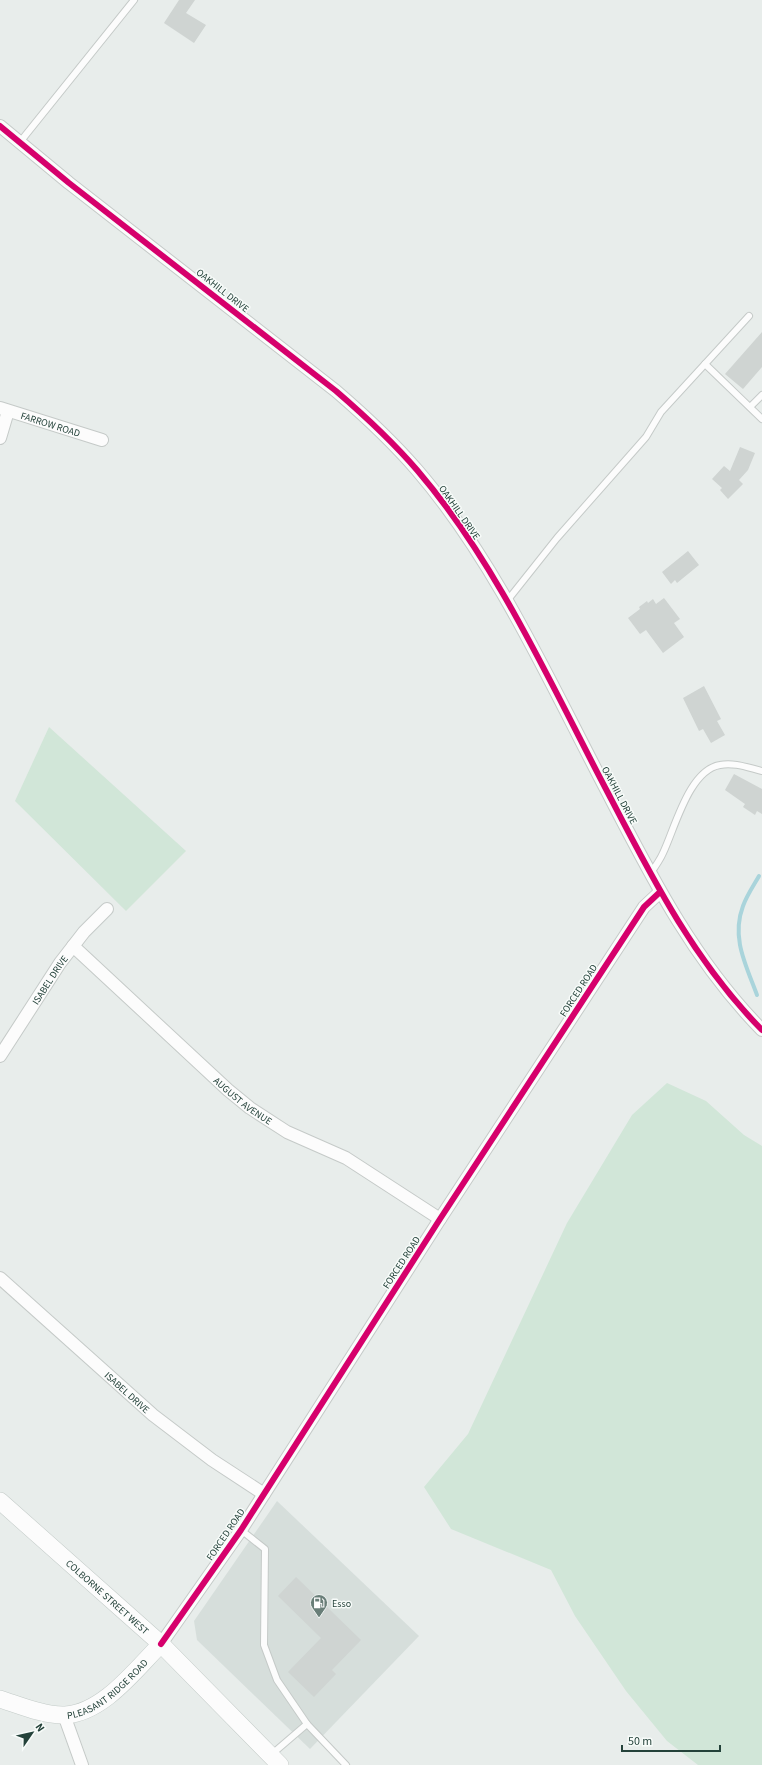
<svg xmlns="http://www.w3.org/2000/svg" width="762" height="1765" viewBox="0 0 762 1765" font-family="'Source Sans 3',sans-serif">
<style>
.built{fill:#d6dedb}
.green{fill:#d1e6d8}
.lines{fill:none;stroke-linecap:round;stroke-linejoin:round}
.stream{stroke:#a9d4db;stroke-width:4}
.building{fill:#cfd4d2}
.lane-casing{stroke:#c5cac8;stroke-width:8}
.street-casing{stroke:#c5cac8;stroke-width:14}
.secondary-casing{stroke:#c3cbc8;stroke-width:18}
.lane{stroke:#fcfcfc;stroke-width:6}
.street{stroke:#fcfcfc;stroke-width:12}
.secondary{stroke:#fcfcfc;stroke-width:17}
.cycleway-casing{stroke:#f7fbf9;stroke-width:8}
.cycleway{stroke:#d6006c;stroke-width:6}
.labels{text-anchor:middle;stroke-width:3;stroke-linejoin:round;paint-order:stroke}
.street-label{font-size:10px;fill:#24423a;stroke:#f7fbf9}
.poi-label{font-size:10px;fill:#24423a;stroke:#f7fbf9;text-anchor:start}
</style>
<rect width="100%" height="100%" fill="#e8edeb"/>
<polygon class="built" points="277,1501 419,1636 310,1749 197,1640 194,1621"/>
<g class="green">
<polygon points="49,727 186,851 126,911 15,801"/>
<polygon points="667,1083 706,1101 744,1135 762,1146 762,1765 698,1765 667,1741 626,1691 575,1616 551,1570 451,1529 424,1487 468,1434 567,1223 632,1115"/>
</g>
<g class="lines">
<path class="stream" d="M 757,995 C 746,965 731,938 743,906 C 747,895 754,885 759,876"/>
</g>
<g class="building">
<polygon points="179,0 195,0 186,13 206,25 194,43 164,23"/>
<polygon points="762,332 762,367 743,389 725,374"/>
<polygon points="740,447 755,453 748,470 739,480 743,484 728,499 720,490 722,488 712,479 724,466 730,471"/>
<polygon points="688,551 699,565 677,583 675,580 671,584 662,572"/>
<polygon points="664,598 680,619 674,623 684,637 663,653 646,630 640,634 628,618 640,609 639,607 647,601 648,603 653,599 656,604"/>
<polygon points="704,686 721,719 717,721 725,735 711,743 703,729 699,731 683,698"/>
<polygon points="734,774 762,789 762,814 757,811 755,815 743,807 745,804 725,790"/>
<polygon points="296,1577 361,1640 332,1670 336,1674 314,1697 288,1672 321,1638 278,1596"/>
</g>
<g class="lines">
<defs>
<g id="lane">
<polyline points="20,142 134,0"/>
<polyline points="705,364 762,419"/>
<polyline points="750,407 762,395"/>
<polyline points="507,601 557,538 646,437 661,412 749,316"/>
<path d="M 650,874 C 655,867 660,860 663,853 C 675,828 689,770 720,765 C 734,762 749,768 762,771"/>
<polyline points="241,1530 265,1549 264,1645 277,1680 307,1724 272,1754"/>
<polyline points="307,1724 346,1765"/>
</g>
<g id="street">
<path d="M 0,126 L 69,183 L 336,391 C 365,416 392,441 417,470 C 497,563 551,685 608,793 C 652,878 694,961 762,1030"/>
<path id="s1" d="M 0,408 L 102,440"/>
<polyline points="0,438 8,411"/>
<path id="s2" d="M 73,946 L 228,1090 L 250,1108 L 287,1132 L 346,1158 L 440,1219"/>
<path id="s3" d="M 0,1056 L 60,963 L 84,932 L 107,909"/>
<path id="s4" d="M 0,1278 L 153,1415 L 212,1460 L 264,1494"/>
<polyline points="161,1644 241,1530 440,1219 644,907 660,892"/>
<polyline points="64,1715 82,1765"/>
</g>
<g id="secondary">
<path id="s5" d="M 0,1501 L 161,1644 L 280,1765"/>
<path id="s6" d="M 0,1699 C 19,1705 45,1716 65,1715 C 103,1713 135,1670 161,1644"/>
</g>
</defs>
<use href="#lane" class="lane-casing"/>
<use href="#street" class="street-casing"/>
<use href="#secondary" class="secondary-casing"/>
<use href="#lane" class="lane"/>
<use href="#street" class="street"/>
<use href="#secondary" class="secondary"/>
<defs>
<g id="cycleway">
<path d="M 0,126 L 69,183 L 336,391 C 365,416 392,441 417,470 C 497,563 551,685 608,793 C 652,878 694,961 762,1030"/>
<polyline points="161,1644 241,1530 440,1219 644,907 660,892"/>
</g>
</defs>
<use href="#cycleway" class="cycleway-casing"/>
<use href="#cycleway" class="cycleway"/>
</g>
<defs>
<symbol id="fuel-pin" viewBox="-11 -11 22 30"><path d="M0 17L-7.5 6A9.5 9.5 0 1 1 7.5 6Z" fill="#697e78" stroke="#f7fbf9"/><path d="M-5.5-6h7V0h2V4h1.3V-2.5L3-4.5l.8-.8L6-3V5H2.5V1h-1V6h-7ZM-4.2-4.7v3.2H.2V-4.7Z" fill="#fff"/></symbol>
</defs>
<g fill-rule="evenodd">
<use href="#fuel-pin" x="309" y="1593" width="20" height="27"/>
</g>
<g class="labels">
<g class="street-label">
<text transform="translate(223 290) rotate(38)" y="4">OAKHILL DRIVE</text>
<text dy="4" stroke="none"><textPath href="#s1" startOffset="53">FARROW ROAD</textPath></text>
<text transform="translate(460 512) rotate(55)" y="4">OAKHILL DRIVE</text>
<text transform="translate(620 795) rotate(62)" y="4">OAKHILL DRIVE</text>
<text dy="4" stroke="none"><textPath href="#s3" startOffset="91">ISABEL DRIVE</textPath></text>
<text transform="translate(578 990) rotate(-57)" y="4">FORCED ROAD</text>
<text dy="4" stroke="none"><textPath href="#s2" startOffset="230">AUGUST AVENUE</textPath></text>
<text transform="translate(401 1262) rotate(-57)" y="4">FORCED ROAD</text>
<text dy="4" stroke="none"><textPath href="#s4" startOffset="171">ISABEL DRIVE</textPath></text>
<text transform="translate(225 1534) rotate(-56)" y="4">FORCED ROAD</text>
<text dy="4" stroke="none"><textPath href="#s5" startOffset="144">COLBORNE STREET WEST</textPath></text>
<text dy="4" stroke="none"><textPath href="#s6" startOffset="118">PLEASANT RIDGE ROAD</textPath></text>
</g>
<g class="poi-label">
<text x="332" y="1607">Esso</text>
</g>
</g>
<g transform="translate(32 1733) rotate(56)" stroke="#f7fbf9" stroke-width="3" paint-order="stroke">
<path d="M0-3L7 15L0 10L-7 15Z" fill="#24423a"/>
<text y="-6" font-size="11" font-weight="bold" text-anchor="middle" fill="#24423a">N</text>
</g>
<path d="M622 1745v6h98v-6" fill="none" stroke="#24423a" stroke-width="2"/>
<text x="628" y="1745" font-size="12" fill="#24423a" stroke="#f7fbf9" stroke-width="3" paint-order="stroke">50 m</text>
</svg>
